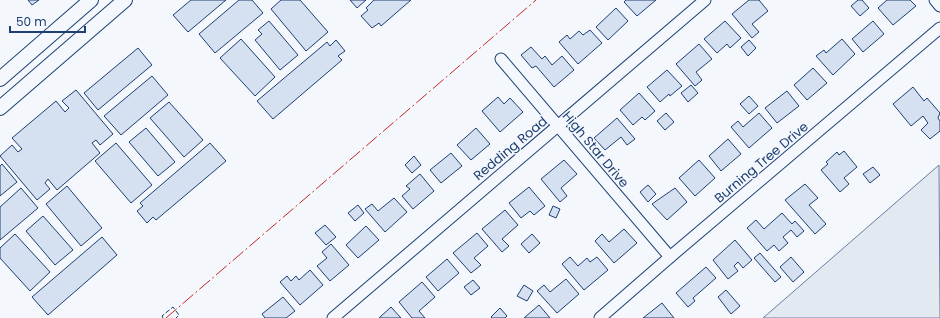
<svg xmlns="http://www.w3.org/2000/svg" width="940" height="318" viewBox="0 0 940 318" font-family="Poppins,sans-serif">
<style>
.green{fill:#e3e9f0;stroke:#687fa3}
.building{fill:#d5e0f0;stroke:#1d3f73}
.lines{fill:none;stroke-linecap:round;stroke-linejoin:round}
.minor-casing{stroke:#1d3f73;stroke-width:13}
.major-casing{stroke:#1d3f73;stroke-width:16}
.minor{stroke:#f4f7fb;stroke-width:11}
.major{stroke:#f4f7fb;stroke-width:14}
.fence{stroke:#1d3f73;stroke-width:1;stroke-dasharray:5 2;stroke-linecap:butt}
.power{stroke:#c62828;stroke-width:1;stroke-dasharray:14 3 2 3;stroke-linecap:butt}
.labels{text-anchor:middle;stroke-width:3;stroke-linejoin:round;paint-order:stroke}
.street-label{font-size:13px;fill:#1d3f73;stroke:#f4f7fb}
</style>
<rect width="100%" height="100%" fill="#f4f7fb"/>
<polygon class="green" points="939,165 940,318 763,318"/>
<g class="building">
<polygon points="28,0 39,0 32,5"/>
<polygon points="191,0 226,0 188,32 173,15"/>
<polygon points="239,0 252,0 263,13 215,53 199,34"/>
<polygon points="281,0 300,0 328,32 306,51 271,9"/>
<polygon points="350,0 366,0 357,8"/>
<polygon points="374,0 411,0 381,26 379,23 372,28 361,16 368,10 366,8"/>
<polygon points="626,0 656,0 637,16 624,2"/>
<polygon points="749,0 759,0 768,11 752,24 759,32 752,38 732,14"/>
<polygon points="858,0 862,0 869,8 860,16 851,6"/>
<polygon points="887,0 910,0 916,6 893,25 878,8"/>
<polygon points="616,8 628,21 608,40 596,27"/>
<polygon points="269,21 298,55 280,70 255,40 262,34 258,30"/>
<polygon points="725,21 741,38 730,48 727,44 717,53 704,39"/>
<polygon points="873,21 884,34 863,52 852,39"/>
<polygon points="590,30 602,43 578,64 559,42 567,35 570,39 579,31 583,35"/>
<polygon points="241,39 275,77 255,96 220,58"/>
<polygon points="842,39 855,54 833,75 816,56 824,50 826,53"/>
<polygon points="336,40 345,51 338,56 342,60 273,119 257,101 327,42 330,46"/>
<polygon points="749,40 756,48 748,56 741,47"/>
<polygon points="699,44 712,59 696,72 702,80 695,86 676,64"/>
<polygon points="531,47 542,59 545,56 552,65 562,56 574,70 554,87 536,66 532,68 521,55"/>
<polygon points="138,48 152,65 98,110 84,93"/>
<polygon points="813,68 827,83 807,100 794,85"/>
<polygon points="667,70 682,86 670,96 669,94 660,102 647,87"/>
<polygon points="152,76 168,95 121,135 104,116"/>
<polygon points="691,85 698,93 688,102 681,93"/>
<polygon points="913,87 924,101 927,98 940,113 938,118 940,121 940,131 930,139 921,130 928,123 923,116 911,126 893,104"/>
<polygon points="76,90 113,134 100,145 96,140 92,143 100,153 57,190 48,179 45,183 50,189 37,200 0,156 12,145 18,152 22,149 12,138 56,101 65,112 69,108 62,101"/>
<polygon points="787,91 799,106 777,123 765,108"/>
<polygon points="639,93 655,111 645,120 642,117 633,125 620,110"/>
<polygon points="749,96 758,106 749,114 740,104"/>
<polygon points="498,97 504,104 510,98 523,112 500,132 482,111"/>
<polygon points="169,102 203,140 184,157 150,118"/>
<polygon points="666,113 674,122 665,130 657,121"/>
<polygon points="759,113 772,128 749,148 731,127 738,121 743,127"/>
<polygon points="617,118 635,139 627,145 621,137 605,150 594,138"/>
<polygon points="146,128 175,162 158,176 129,142"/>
<polygon points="476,128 490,144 471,160 457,145"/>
<polygon points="728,139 741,154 721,171 709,156"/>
<polygon points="116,143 152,185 131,203 95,161"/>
<polygon points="210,143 226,161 156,220 153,217 147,223 137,211 143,206 140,203"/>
<polygon points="844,151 857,167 844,178 849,184 840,192 821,170 828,164 826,162 837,152 839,155"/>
<polygon points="451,153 462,166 441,183 430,170"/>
<polygon points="414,156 421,165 412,173 405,165"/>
<polygon points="564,160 577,174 561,188 567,196 560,202 541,179"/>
<polygon points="699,160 715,178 695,196 679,178"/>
<polygon points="2,164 17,182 0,196 0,166"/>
<polygon points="873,167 880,175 870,183 863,174"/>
<polygon points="420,174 434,191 413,209 402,196 410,189 406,186"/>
<polygon points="805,184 818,198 809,205 826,224 815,234 785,200"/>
<polygon points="648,185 656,194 648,202 640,192"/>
<polygon points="67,186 102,228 81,246 46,204"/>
<polygon points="529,187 545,206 534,215 530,211 521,218 509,203"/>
<polygon points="21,188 38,208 0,240 0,207"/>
<polygon points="675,188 687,202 667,220 652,204"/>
<polygon points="394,198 407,212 385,232 365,209 372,204 378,211"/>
<polygon points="358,205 364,213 355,221 348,213"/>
<polygon points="553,206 560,209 556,218 549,215"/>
<polygon points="505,210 518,225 502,239 509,246 502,252 482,229"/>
<polygon points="782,213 792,224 795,221 804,231 797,237 791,230 783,237 788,243 779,251 774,245 767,251 747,228 756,220 764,229"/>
<polygon points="43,216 73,250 55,265 26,231"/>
<polygon points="325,225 336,237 326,245 315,233"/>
<polygon points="366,226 379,240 358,258 346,245"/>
<polygon points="624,229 637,243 614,263 595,241 602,234 609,242"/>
<polygon points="477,233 488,246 474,258 481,265 471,273 453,253"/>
<polygon points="15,234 50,272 30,291 0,258 0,248"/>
<polygon points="532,234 540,243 529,253 521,244"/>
<polygon points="102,237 117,255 48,315 32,297"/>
<polygon points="735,240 752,260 743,268 738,262 734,266 738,271 728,279 713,260"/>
<polygon points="331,244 349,265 330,281 317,266 327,258 322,252"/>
<polygon points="760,253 781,277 775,282 754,258"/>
<polygon points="570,257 578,266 587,258 590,262 597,257 608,270 584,290 562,264"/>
<polygon points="791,257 804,272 793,282 780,267"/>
<polygon points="447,259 459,273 438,291 426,277"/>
<polygon points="706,267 716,278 693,298 695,301 688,307 676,293"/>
<polygon points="310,270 323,285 300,305 280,282 287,276 291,281 296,276 299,280"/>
<polygon points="566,279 579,294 557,313 537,291 544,285 550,292"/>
<polygon points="473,280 480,288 471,295 464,287"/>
<polygon points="422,282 435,297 419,311 425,318 412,318 399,302"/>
<polygon points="524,285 533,291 527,301 517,296"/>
<polygon points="726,290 740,306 731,314 718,297"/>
<polygon points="283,297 295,311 286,318 265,318 262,314"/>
<polygon points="662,303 674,318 643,318"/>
<polygon points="539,305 550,318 524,318"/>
<polygon points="391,307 401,318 379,318"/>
<polygon points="500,308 507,316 505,318 492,318 491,317"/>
</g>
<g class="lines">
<defs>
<g id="minor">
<polyline points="935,0 940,6"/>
<polyline points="501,59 670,257"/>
<polyline points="333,318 705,0"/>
<polyline points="600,318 670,257 940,28"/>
</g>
<g id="major">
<polyline points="0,79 91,0"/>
<polyline points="0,108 125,0"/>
</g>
</defs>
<use href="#minor" class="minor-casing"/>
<use href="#major" class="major-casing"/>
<use href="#minor" class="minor"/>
<use href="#major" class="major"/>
<polyline class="fence" points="163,318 162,316 173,307 179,315 176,318"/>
<polyline class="power" points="166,318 536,0"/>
</g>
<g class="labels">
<g class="street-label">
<text transform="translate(510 148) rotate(-40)" y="5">Redding Road</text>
<text transform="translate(596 149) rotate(50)" y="5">High Star Drive</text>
<text transform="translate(761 162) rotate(-40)" y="5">Burning Tree Drive</text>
</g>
</g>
<path d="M10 26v6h75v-6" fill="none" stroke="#1d3f73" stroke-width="2"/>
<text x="16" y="26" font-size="12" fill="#1d3f73" stroke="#f4f7fb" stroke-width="3" paint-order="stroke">50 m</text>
</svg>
